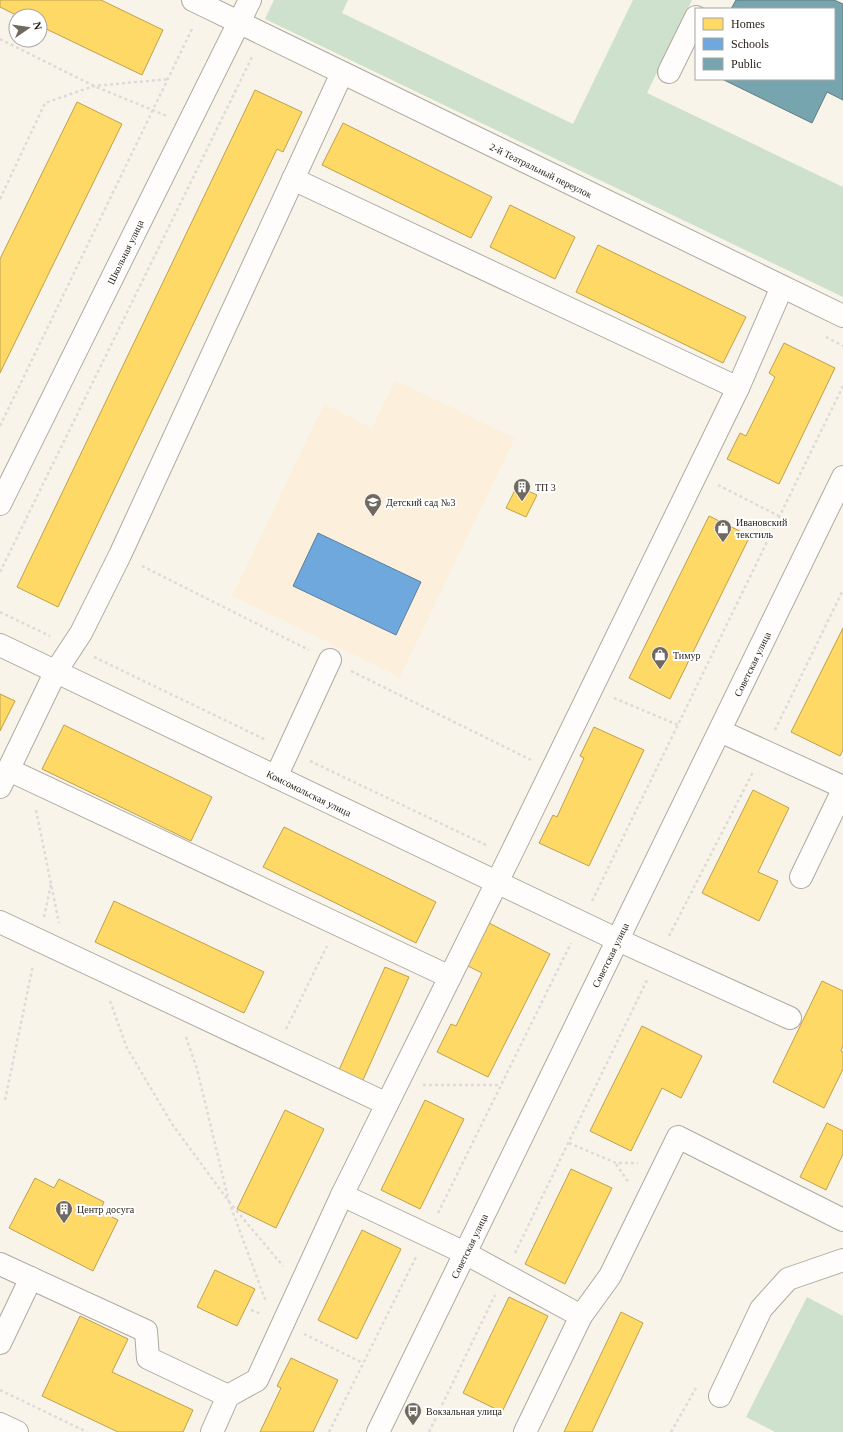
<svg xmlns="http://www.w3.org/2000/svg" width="843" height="1432" viewBox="0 0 843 1432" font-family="'Times New Roman',serif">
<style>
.built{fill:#fcf0dd}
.forest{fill:#cee1cc}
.homes{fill:#ffd966;stroke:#bea14e}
.schools{fill:#6fa8dc;stroke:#597fa0}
.public{fill:#76a5af;stroke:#5e7c81}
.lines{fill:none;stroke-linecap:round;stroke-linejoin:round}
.minor-casing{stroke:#afaaa1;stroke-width:24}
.path{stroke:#dddbd9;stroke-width:2.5;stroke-dasharray:3 3;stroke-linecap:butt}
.minor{stroke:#fefdfc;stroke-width:22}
.labels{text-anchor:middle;stroke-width:4;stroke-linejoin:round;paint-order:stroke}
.street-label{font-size:10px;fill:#251e15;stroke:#fff}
.poi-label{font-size:10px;fill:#251e15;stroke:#fff;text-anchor:start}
</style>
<rect width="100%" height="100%" fill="#f9f4ea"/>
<polygon class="built" points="395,380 515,438 400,677 232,596 324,404 372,428"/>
<g class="forest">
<polygon points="274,0 348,0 342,13 573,124 633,0 692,0 647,93 843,187 843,297 265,19"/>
<polygon points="807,1297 843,1316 843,1432 775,1432 746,1417"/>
</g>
<g class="homes">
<polygon points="0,0 101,0 163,30 142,75 40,26 40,16 18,16 0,7"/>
<polygon points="255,90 302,112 283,152 277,149 58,607 17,587"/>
<polygon points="77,102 122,124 0,373 0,259"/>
<polygon points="343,123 492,197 471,238 322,165"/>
<polygon points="510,205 575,237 555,279 490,247"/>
<polygon points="598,245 746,317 723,363 576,292"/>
<polygon points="784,343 835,368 779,484 727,459 740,433 746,436 775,377 769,373"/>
<polygon points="517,486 537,495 526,517 506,508"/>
<polygon points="709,516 750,536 670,699 629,678"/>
<polygon points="843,628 843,750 840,756 791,732"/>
<polygon points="0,694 15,701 0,731"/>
<polygon points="64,725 212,797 191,841 42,769"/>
<polygon points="594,727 644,750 589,866 539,843 553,815 557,817 584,758 580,756"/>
<polygon points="753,790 789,808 758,872 778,881 759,921 702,893"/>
<polygon points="284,827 436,902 416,943 263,867"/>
<polygon points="114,901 264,972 244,1013 95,942"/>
<polygon points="487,922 550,954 488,1077 437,1052 451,1024 456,1026 482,973 466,965"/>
<polygon points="385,967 409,977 363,1080 339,1070"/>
<polygon points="822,981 843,991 843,1046 841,1051 843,1052 843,1069 824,1108 773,1082"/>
<polygon points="642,1026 702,1056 681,1098 662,1088 631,1151 590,1131"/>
<polygon points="425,1100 464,1119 420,1209 381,1190"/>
<polygon points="285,1110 324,1129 276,1228 237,1209"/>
<polygon points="827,1123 843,1131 843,1154 826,1190 800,1177"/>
<polygon points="571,1169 612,1188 565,1284 525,1264"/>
<polygon points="35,1178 54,1188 59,1179 104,1202 100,1211 118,1220 93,1271 9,1228"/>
<polygon points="362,1230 401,1249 357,1339 318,1320"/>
<polygon points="215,1270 255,1289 237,1326 197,1307"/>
<polygon points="509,1297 548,1316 502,1412 463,1393"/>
<polygon points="621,1312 643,1323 592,1432 564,1432"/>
<polygon points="80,1316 128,1339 112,1372 193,1410 183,1432 118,1432 42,1396"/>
<polygon points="291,1358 338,1380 313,1432 260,1432 281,1388 277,1386"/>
</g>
<polygon class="schools" points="318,533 421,582 396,635 293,586"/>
<polygon class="public" points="736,0 834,0 843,4 843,100 827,92 812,123 722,79 834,79 834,9 731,9"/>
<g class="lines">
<defs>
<g id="minor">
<polyline points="193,0 843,316"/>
<polyline points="669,72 696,17"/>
<polyline points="293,179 738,388"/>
<polyline points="0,504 250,0"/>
<polyline points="0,645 618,940 790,1018"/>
<polyline points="720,731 843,787"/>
<polyline points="9,770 450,977"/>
<polyline points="276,777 330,660"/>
<polyline points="0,787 56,671 81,633 120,555 342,73"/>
<polyline points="801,877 843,790"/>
<polyline points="0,922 387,1104"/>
<polyline points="342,1195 465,1253 581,1316"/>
<polyline points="0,1264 146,1331 148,1358 228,1396"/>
<polyline points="0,1343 31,1278"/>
<polyline points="720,1396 761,1309 788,1279 843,1260"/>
<polyline points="0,1424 17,1432"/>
<polyline points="212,1432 228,1396 257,1380 342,1195 510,856 738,388 782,287"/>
<polyline points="378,1432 843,477"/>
<polyline points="525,1432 581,1316 610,1276 678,1137 843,1220"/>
</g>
</defs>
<use href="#minor" class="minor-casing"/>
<g class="path">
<polyline points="274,13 280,0"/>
<polyline points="0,39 94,86 167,116"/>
<polyline points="0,199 45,103 94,86 169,79"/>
<polyline points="826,337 843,346"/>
<polyline points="0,426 193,27"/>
<polyline points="718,485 779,516"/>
<polyline points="142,566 309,650"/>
<polyline points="0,572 253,55"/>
<polyline points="0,612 50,636"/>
<polyline points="94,657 266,740"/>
<polyline points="351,671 531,760"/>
<polyline points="614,698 678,725"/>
<polyline points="775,730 843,590"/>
<polyline points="310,761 488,846"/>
<polyline points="36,810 59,923"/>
<polyline points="592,901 843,386"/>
<polyline points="44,917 51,884"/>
<polyline points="669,936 753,772"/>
<polyline points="110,1001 127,1048 172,1124 230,1203 283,1266"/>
<polyline points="286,1029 327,946"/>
<polyline points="186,1037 197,1069 229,1202"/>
<polyline points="423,1085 501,1085"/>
<polyline points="5,1100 33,965"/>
<polyline points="569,1143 616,1163 638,1163"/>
<polyline points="616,1164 629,1183"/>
<polyline points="231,1207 266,1302"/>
<polyline points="438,1213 571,943"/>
<polyline points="515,1253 647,980"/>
<polyline points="251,1310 262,1314"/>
<polyline points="304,1334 363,1363"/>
<polyline points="0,1390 87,1432"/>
<polyline points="329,1432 416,1257"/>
<polyline points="429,1432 495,1295"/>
<polyline points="671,1432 696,1388"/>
</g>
<use href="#minor" class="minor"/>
</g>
<defs>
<symbol id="building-pin" viewBox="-11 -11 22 30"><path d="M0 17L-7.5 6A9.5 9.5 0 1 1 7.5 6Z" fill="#6f6960" stroke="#fff"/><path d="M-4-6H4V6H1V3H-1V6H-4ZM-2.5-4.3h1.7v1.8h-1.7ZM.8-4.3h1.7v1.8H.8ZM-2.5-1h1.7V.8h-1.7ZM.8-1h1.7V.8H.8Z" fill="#fff"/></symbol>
<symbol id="school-pin" viewBox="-11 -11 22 30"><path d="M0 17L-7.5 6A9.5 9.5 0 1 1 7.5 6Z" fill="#6f6960" stroke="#fff"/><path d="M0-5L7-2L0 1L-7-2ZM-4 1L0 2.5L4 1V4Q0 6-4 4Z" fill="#fff"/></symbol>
<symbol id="shop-pin" viewBox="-11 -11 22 30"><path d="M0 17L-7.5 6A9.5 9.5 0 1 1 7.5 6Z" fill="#6f6960" stroke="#fff"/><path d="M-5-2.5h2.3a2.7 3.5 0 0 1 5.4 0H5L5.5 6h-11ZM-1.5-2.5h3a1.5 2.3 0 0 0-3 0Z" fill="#fff"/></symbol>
<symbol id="bus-pin" viewBox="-11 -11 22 30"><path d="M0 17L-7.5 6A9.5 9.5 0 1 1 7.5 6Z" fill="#6f6960" stroke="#fff"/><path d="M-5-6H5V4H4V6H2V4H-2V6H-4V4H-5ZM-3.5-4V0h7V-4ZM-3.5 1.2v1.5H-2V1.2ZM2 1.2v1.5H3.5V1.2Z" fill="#fff"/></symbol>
</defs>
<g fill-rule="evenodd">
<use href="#building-pin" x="512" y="477" width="20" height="27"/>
<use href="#school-pin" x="363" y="492" width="20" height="27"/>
<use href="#shop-pin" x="713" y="518" width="20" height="27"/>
<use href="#shop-pin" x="650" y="645" width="20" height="27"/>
<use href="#building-pin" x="54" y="1199" width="20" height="27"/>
<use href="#bus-pin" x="403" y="1401" width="20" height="27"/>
</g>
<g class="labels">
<g class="street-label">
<text transform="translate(541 170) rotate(26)" y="4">2-й Театральный переулок</text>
<text transform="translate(125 252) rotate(-64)" y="4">Школьная улица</text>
<text transform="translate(752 664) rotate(-64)" y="4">Советская улица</text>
<text transform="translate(309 793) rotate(26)" y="4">Комсомольская улица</text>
<text transform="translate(610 955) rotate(-64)" y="4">Советская улица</text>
<text transform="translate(469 1246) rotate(-64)" y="4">Советская улица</text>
</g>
<g class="poi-label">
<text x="535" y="491">ТП 3</text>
<text x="386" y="506">Детский сад №3</text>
<text x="736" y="526">Ивановский<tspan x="736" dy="12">текстиль</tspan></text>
<text x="673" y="659">Тимур</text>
<text x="77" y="1213">Центр досуга</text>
<text x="426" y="1415">Вокзальная улица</text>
</g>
</g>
<rect x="695" y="8" width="140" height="72" fill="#ffffff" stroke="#a8a5a1"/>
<rect x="703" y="18" width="20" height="12" fill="#ffd966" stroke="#a8a5a1"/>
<text x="731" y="28" font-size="12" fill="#251e15">Homes</text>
<rect x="703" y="38" width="20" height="12" fill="#6fa8dc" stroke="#a8a5a1"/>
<text x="731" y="48" font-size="12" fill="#251e15">Schools</text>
<rect x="703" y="58" width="20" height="12" fill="#76a5af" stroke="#a8a5a1"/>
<text x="731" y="68" font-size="12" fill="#251e15">Public</text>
<g transform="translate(28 28) rotate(77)"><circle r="19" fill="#ffffff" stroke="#a8a5a1"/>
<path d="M0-3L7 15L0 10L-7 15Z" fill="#6f6960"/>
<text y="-6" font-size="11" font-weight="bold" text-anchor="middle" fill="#251e15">N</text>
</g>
</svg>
